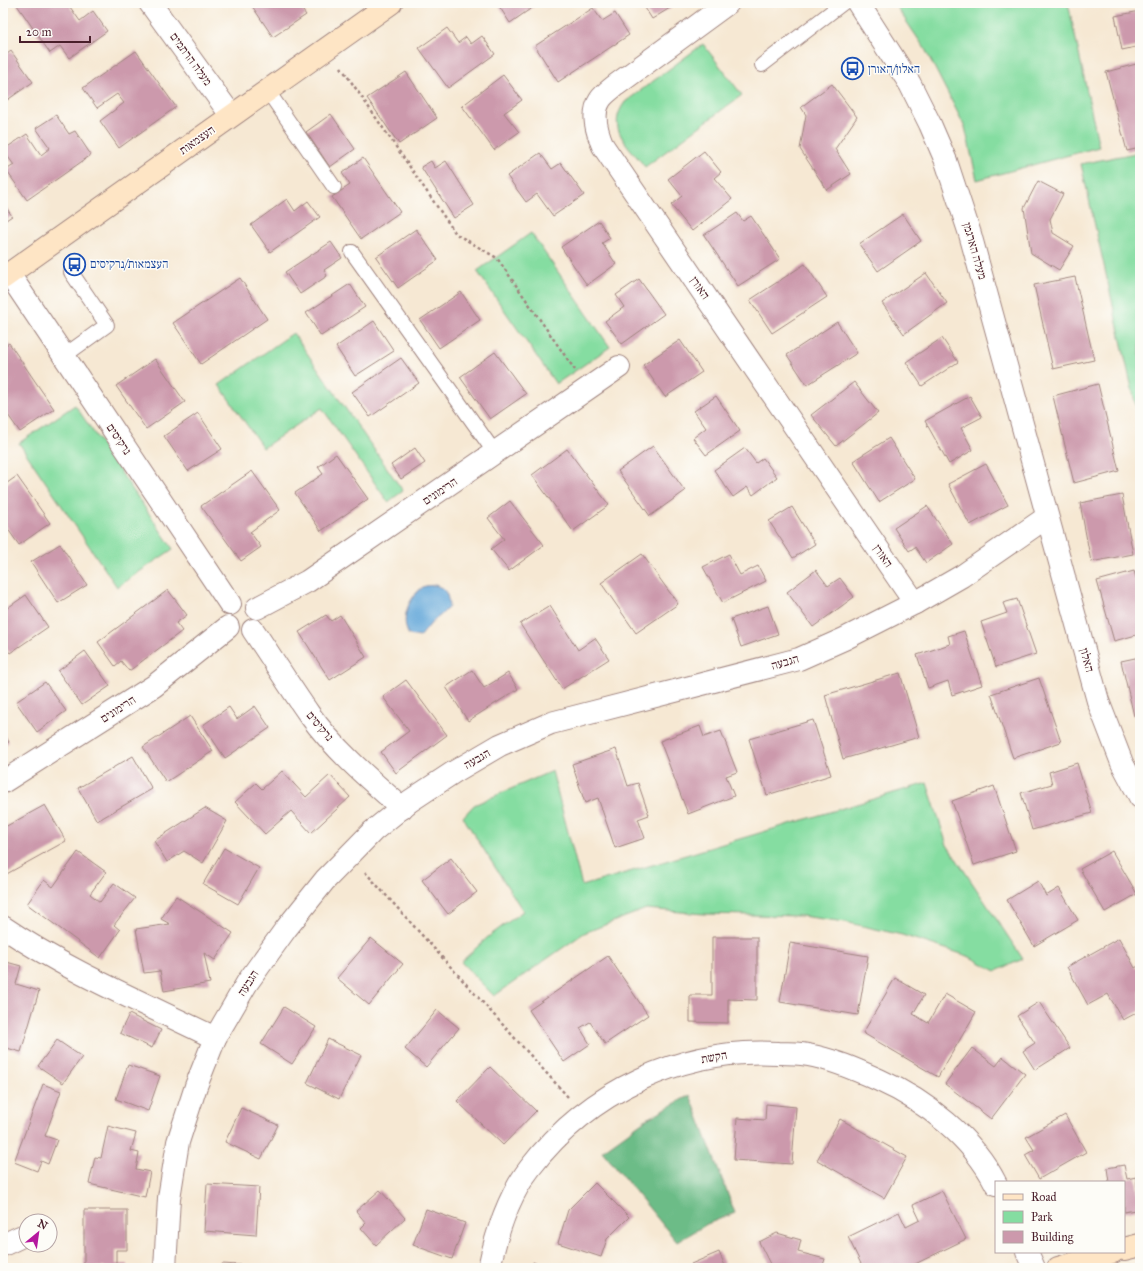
<svg xmlns="http://www.w3.org/2000/svg" width="1143" height="1271" viewBox="0 0 1143 1271" font-family="'IM FELL Great Primer','Frank Ruhl Libre',serif">
<style>
.green{fill:#85dda1;stroke:#687e66}
.forest{fill:#6cbc87;stroke:#5b6e59}
.water{fill:#66a9da;stroke:#586482}
.building{fill:#cc99ac}
.lines{fill:none;stroke-linecap:round;stroke-linejoin:round}
.lane-casing{stroke:#a0847f;stroke-width:16}
.street-casing{stroke:#a0847f;stroke-width:24}
.secondary-casing{stroke:#a0847f;stroke-width:24}
.path{stroke:#a0847f;stroke-width:2.5;stroke-dasharray:3 3;stroke-linecap:butt}
.lane{stroke:#fff;stroke-width:14}
.street{stroke:#fff;stroke-width:22}
.secondary{stroke:#fee5c5;stroke-width:22}
.labels{text-anchor:middle;stroke-width:3;stroke-linejoin:round;paint-order:stroke}
.street-label{font-size:12px;fill:#4a1f2b;stroke:#fdfcf7}
.transit-label{font-size:12px;fill:#164399;stroke:#fdfcf7;text-anchor:start}
</style>
<rect width="100%" height="100%" fill="#fdfcf7"/>
<filter id="ink" filterUnits="userSpaceOnUse"><feTurbulence type="fractalNoise" baseFrequency=".025" numOctaves="2"/><feDisplacementMap in="SourceGraphic" scale="8" xChannelSelector="R" yChannelSelector="G"/><feConvolveMatrix kernelMatrix="1 2 1 2 8 2 1 2 1" color-interpolation-filters="sRGB"/></filter>
<filter id="wash" filterUnits="userSpaceOnUse"><feTurbulence type="fractalNoise" baseFrequency=".012" numOctaves="4" result="noise"/><feDisplacementMap in="SourceGraphic" scale="16" xChannelSelector="R" yChannelSelector="G"/><feGaussianBlur stdDeviation="0.9" result="paint"/><feColorMatrix in="noise" values="0 0 0 0 0 0 0 0 0 0 0 0 0 0 0 0 0 1.4 0 .05"/><feComposite in="paint" operator="in"/></filter>
<g filter="url(#wash)">
<rect width="100%" height="100%" fill="#f6e8d3"/>
<g class="green">
<polygon points="894,3 1068,3 1099,147 977,180 965,127 925,49"/>
<path d="M 703,44 L 742,95 L 645,167 C 628,144 605,129 625,102 Z"/>
<polygon points="1140,152 1140,424 1081,164"/>
<polygon points="531,233 610,347 556,384 477,271"/>
<polygon points="293,333 403,491 388,502 322,408 263,448 219,385"/>
<polygon points="75,405 173,549 117,587 19,443"/>
<polygon points="552,771 582,886 927,783 947,845 1023,959 996,971 968,956 902,935 845,922 802,916 704,914 646,909 584,933 494,996 461,962 488,937 523,911 463,817 474,805"/>
</g>
<polygon class="forest" points="690,1095 735,1213 707,1224 677,1242 602,1151 645,1120"/>
<path class="water" d="M 435,585 C 447,589 448,595 449,607 L 441,615 L 433,621 L 420,637 L 409,635 C 400,620 408,598 423,587 C 426,585 431,586 435,585 Z"/>
<g id="blocks">
<g class="building">
<polygon points="21,3 75,3 70,7 80,21 93,11 107,31 69,58 60,46 50,53 17,5"/>
<polygon points="250,3 297,3 306,15 273,37"/>
<polygon points="497,3 539,3 510,23"/>
<polygon points="642,3 678,3 652,19"/>
<polygon points="593,8 602,21 615,13 629,35 558,82 535,46"/>
<polygon points="1140,11 1140,46 1122,50 1115,16"/>
<polygon points="447,28 458,43 466,37 471,44 482,36 495,54 448,88 419,48"/>
<polygon points="11,51 33,82 3,103 3,57"/>
<polygon points="136,51 176,107 119,148 100,121 124,103 117,94 97,108 83,88"/>
<polygon points="1140,63 1140,148 1127,151 1106,72"/>
<polygon points="406,72 437,118 399,144 367,98"/>
<polygon points="503,75 522,100 504,113 519,132 494,150 462,106"/>
<polygon points="832,84 857,117 835,149 851,174 827,190 800,149 806,115 801,107"/>
<polygon points="331,114 355,149 330,167 306,132"/>
<polygon points="56,115 69,134 75,131 91,155 27,200 6,170 14,165 3,150 27,134 41,155 50,148 36,128"/>
<polygon points="704,151 721,172 714,178 732,199 692,231 671,205 682,196 668,179"/>
<polygon points="540,153 552,169 561,163 584,195 553,216 537,194 526,202 507,176"/>
<polygon points="363,158 400,212 361,239 332,197 350,185 342,173"/>
<polygon points="431,161 435,168 446,161 474,205 454,218 421,167"/>
<polygon points="1038,181 1063,194 1050,219 1053,233 1074,246 1059,270 1031,253 1024,208"/>
<polygon points="287,199 295,211 308,201 320,217 270,252 251,225"/>
<polygon points="3,203 12,216 3,222"/>
<polygon points="737,213 743,221 751,216 780,259 738,286 704,235"/>
<polygon points="903,214 921,241 878,271 859,244"/>
<polygon points="599,221 610,238 602,243 616,264 587,285 561,247"/>
<polygon points="416,229 438,260 398,288 376,257"/>
<polygon points="331,242 342,258 324,270 327,276 300,294 285,272"/>
<polygon points="805,264 827,297 772,333 750,300"/>
<polygon points="926,273 947,303 904,334 882,303"/>
<polygon points="1075,277 1094,360 1053,369 1034,285"/>
<polygon points="240,278 267,319 201,364 173,323"/>
<polygon points="639,279 664,314 622,344 605,321 624,307 616,295"/>
<polygon points="350,284 365,307 321,336 306,313"/>
<polygon points="461,292 480,320 439,348 420,320"/>
<polygon points="374,321 394,351 355,376 336,347"/>
<polygon points="837,322 857,353 807,385 787,355"/>
<polygon points="942,338 958,362 922,386 906,362"/>
<polygon points="680,340 702,372 665,397 643,365"/>
<polygon points="9,343 54,409 20,432 3,408 3,347"/>
<polygon points="495,352 526,394 490,419 460,377"/>
<polygon points="401,358 419,383 370,417 352,392"/>
<polygon points="155,359 185,402 146,429 116,386"/>
<polygon points="854,382 878,413 836,446 811,415"/>
<polygon points="1098,384 1119,471 1074,483 1053,396"/>
<polygon points="716,396 740,431 706,455 693,438 706,428 694,411"/>
<polygon points="970,396 982,417 961,428 973,450 949,464 925,421"/>
<polygon points="198,413 222,449 188,471 164,436"/>
<polygon points="889,438 915,479 879,502 853,461"/>
<polygon points="653,446 685,491 650,516 618,471"/>
<polygon points="415,448 425,463 401,479 391,465"/>
<polygon points="745,448 756,463 763,458 777,477 753,495 747,487 733,497 714,470"/>
<polygon points="567,449 609,505 573,531 532,475"/>
<polygon points="336,454 368,499 321,531 295,493 323,474 318,467"/>
<polygon points="986,464 1008,505 970,525 948,484"/>
<polygon points="252,471 280,510 250,532 261,547 241,561 201,506"/>
<polygon points="17,476 50,523 19,545 3,522 3,486"/>
<polygon points="1122,495 1133,554 1091,562 1080,503"/>
<polygon points="510,501 544,545 509,571 491,549 504,539 488,518"/>
<polygon points="927,506 953,544 926,563 915,547 909,551 894,528"/>
<polygon points="792,507 815,544 793,558 769,521"/>
<polygon points="60,544 87,585 58,603 31,562"/>
<polygon points="642,554 678,604 636,633 601,583"/>
<polygon points="729,554 740,575 758,566 766,581 723,603 703,567"/>
<polygon points="816,570 828,586 840,578 854,597 813,627 787,592"/>
<polygon points="1134,571 1140,591 1140,634 1114,641 1097,581"/>
<polygon points="168,590 187,615 176,623 182,631 129,671 121,661 115,666 98,642"/>
<polygon points="26,595 48,627 10,653 3,645 3,611"/>
<polygon points="1017,599 1036,654 996,667 981,622 1007,613 1003,603"/>
<polygon points="550,606 578,650 595,638 609,659 562,689 520,624"/>
<polygon points="768,606 778,634 741,647 731,619"/>
<polygon points="326,615 331,621 340,615 366,657 330,680 299,632"/>
<polygon points="964,631 982,685 952,695 948,681 928,688 917,655 950,644 948,636"/>
<polygon points="85,651 110,686 82,705 58,671"/>
<polygon points="1140,657 1140,714 1134,716 1121,661"/>
<polygon points="472,670 484,688 508,673 518,689 468,721 446,687"/>
<polygon points="900,673 919,737 843,759 825,695"/>
<polygon points="1039,678 1061,742 1013,758 991,694"/>
<polygon points="406,680 447,735 396,773 381,752 409,731 383,697"/>
<polygon points="45,682 66,711 37,732 16,702"/>
<polygon points="255,706 270,728 225,758 203,725 229,707 237,719"/>
<polygon points="190,716 213,751 166,782 143,747"/>
<polygon points="813,720 831,775 767,795 749,739"/>
<polygon points="700,726 704,737 721,731 737,772 726,776 734,796 688,814 660,741"/>
<polygon points="3,732 9,742 3,746"/>
<polygon points="616,749 628,786 638,783 649,815 638,819 645,838 615,848 598,798 585,803 572,764"/>
<polygon points="133,756 152,789 97,821 78,788"/>
<polygon points="1077,763 1092,813 1032,830 1021,793 1052,784 1049,772"/>
<polygon points="282,771 306,797 330,775 350,797 311,833 291,811 265,834 235,802 256,783 262,789"/>
<polygon points="994,786 1016,851 974,865 952,801"/>
<polygon points="45,805 66,841 3,876 3,828"/>
<polygon points="205,808 227,821 203,863 184,851 167,862 154,841"/>
<polygon points="224,848 259,868 238,904 203,884"/>
<polygon points="1112,851 1137,894 1105,912 1080,869"/>
<polygon points="78,852 106,872 90,894 100,902 114,883 135,898 114,925 120,930 100,958 27,904 44,880 53,887"/>
<polygon points="451,858 477,892 448,914 422,880"/>
<polygon points="1038,881 1046,896 1059,888 1078,920 1034,946 1007,900"/>
<polygon points="176,896 233,933 215,960 204,953 210,983 164,991 160,971 144,973 136,929 170,924 161,919"/>
<polygon points="712,937 757,937 757,1000 728,999 728,1023 690,1022 690,995 712,995"/>
<polygon points="371,938 403,964 369,1005 337,978"/>
<polygon points="1119,938 1135,968 1140,965 1140,1011 1123,1020 1108,994 1088,1005 1067,967"/>
<polygon points="790,943 868,956 858,1015 780,1002"/>
<polygon points="608,956 648,1015 605,1044 590,1022 580,1028 590,1044 564,1062 529,1010"/>
<polygon points="3,961 21,966 16,984 39,991 21,1052 3,1047"/>
<polygon points="895,978 924,995 913,1014 928,1023 945,994 976,1012 938,1077 863,1033"/>
<polygon points="1039,1002 1070,1048 1035,1070 1023,1051 1035,1043 1017,1016"/>
<polygon points="284,1007 316,1027 292,1064 261,1044"/>
<polygon points="437,1010 459,1028 426,1067 405,1049"/>
<polygon points="129,1014 161,1030 152,1048 120,1033"/>
<polygon points="328,1039 361,1055 339,1099 307,1083"/>
<polygon points="57,1040 82,1057 63,1083 38,1066"/>
<polygon points="972,1048 996,1066 1003,1057 1025,1074 991,1119 945,1084"/>
<polygon points="128,1065 160,1076 148,1111 116,1099"/>
<polygon points="490,1067 536,1111 503,1145 457,1101"/>
<polygon points="43,1084 61,1091 45,1136 57,1140 48,1164 41,1161 37,1171 14,1162"/>
<polygon points="766,1104 796,1107 792,1164 734,1160 737,1118 765,1120"/>
<polygon points="241,1108 278,1125 261,1159 225,1142"/>
<polygon points="1065,1115 1086,1152 1039,1179 1025,1155 1034,1150 1026,1137"/>
<polygon points="840,1119 907,1157 884,1198 817,1160"/>
<polygon points="108,1126 136,1133 131,1151 139,1153 136,1169 150,1172 145,1197 89,1184 95,1157 101,1158"/>
<polygon points="1124,1165 1127,1179 1136,1177 1140,1209 1124,1212 1124,1182 1109,1182 1107,1168"/>
<polygon points="595,1183 629,1217 607,1239 601,1257 558,1243 568,1210"/>
<polygon points="207,1184 259,1187 256,1235 204,1231"/>
<polygon points="380,1190 405,1218 376,1245 361,1228 366,1223 356,1211"/>
<polygon points="942,1191 966,1239 907,1268 863,1268 848,1237 899,1212 906,1227 920,1220 913,1205"/>
<polygon points="426,1209 465,1223 452,1259 413,1245"/>
<polygon points="84,1210 127,1210 127,1250 116,1250 116,1264 128,1264 128,1268 84,1267"/>
<polygon points="777,1233 801,1240 798,1252 825,1259 822,1268 772,1268 759,1242"/>
<polygon points="719,1252 726,1268 693,1268 691,1264"/>
<polygon points="533,1262 549,1268 531,1268"/>
<polygon points="222,1264 273,1267 273,1268 222,1268"/>
</g>
</g>
</g>
<g filter="url(#ink)">
<use href="#blocks" fill-opacity="0" stroke="#a0847f" stroke-width="1"/>
<g class="lines">
<defs>
<g id="lane">
<polyline points="762,65 843,3"/>
<polyline points="267,90 334,187"/>
<polyline points="352,252 495,453"/>
<polyline points="64,356 107,325 71,272"/>
</g>
<g id="street">
<polyline points="150,3 231,115"/>
<path d="M 728,3 L 616,85 C 611,89 603,95 600,100 C 591,114 597,132 603,146 L 915,603"/>
<polyline points="858,3 910,84 930,124 946,161 970,234 1098,701 1122,763 1140,797"/>
<polyline points="9,274 230,604"/>
<polyline points="257,608 308,581 619,367"/>
<path d="M 253,630 C 272,658 290,687 309,714 C 335,750 369,779 402,808"/>
<polyline points="3,782 154,686 228,627"/>
<path d="M 3,927 C 69,972 144,1003 215,1038"/>
<polyline points="3,1245 20,1237"/>
<polyline points="1027,1252 1034,1268"/>
<polyline points="165,1268 169,1198 178,1142 196,1086 215,1038 247,983 285,930 325,880 373,831 410,801 454,772 500,745 551,723 799,659 844,639 915,603 962,576 1047,517"/>
<path d="M 489,1268 C 496,1235 509,1195 530,1168 C 589,1091 682,1047 778,1053 C 788,1053 798,1053 808,1055 C 832,1059 857,1070 879,1080 C 926,1101 973,1138 996,1184"/>
</g>
<g id="secondary">
<polyline points="3,278 391,3"/>
<polyline points="1124,1249 1140,1245"/>
<polyline points="1058,1268 1113,1252"/>
</g>
</defs>
<use href="#lane" class="lane-casing"/>
<use href="#street" class="street-casing"/>
<use href="#secondary" class="secondary-casing"/>
<g class="path">
<polyline points="341,67 456,234 497,258 575,370"/>
<polyline points="365,872 568,1097"/>
</g>
<use href="#lane" class="lane"/>
<use href="#street" class="street"/>
<use href="#secondary" class="secondary"/>
</g>
</g>
<defs>
<symbol id="bus-ring" viewBox="-11 -11 22 22"><circle r="9.5" fill="#fdfcf7" stroke="#1a4fb4" stroke-width="1.5"/><path d="M-5-6H5V4H4V6H2V4H-2V6H-4V4H-5ZM-3.5-4V0h7V-4ZM-3.5 1.2v1.5H-2V1.2ZM2 1.2v1.5H3.5V1.2Z" fill="#1a4fb4"/></symbol>
</defs>
<g fill-rule="evenodd">
<use href="#bus-ring" x="840" y="56" width="25" height="25"/>
<use href="#bus-ring" x="62" y="252" width="25" height="25"/>
</g>
<g class="labels">
<g class="street-label">
<text transform="translate(191 59) rotate(54)" y="4">מעלה הרתמים</text>
<text transform="translate(197 140) rotate(-35)" y="4">העצמאות</text>
<text transform="translate(975 251) rotate(74)" y="4">מעלה הארגמן</text>
<text transform="translate(700 288) rotate(56)" y="4">האורן</text>
<text transform="translate(119 439) rotate(56)" y="4">נרקיסים</text>
<text transform="translate(440 491) rotate(-34)" y="4">הרימונים</text>
<text transform="translate(883 556) rotate(56)" y="4">האורן</text>
<text transform="translate(1087 660) rotate(75)" y="4">האלון</text>
<text transform="translate(785 662) rotate(-16)" y="4">הגבעה</text>
<text transform="translate(118 709) rotate(-33)" y="4">הרימונים</text>
<text transform="translate(320 726) rotate(50)" y="4">נרקיסים</text>
<text transform="translate(477 759) rotate(-30)" y="4">הגבעה</text>
<text transform="translate(248 983) rotate(-57)" y="4">הגבעה</text>
<text transform="translate(714 1057) rotate(-10)" y="4">הקשת</text>
</g>
<g class="transit-label">
<text x="868" y="73">האלון/האורן</text>
<text x="90" y="268">העצמאות/נרקיסים</text>
</g>
</g>
<rect width="1143" height="1271" fill="none" stroke="#fdfcf7" stroke-width="16"/>
<rect x="995" y="1181" width="130" height="72" fill="#fdfcf7" stroke="#b5a4a5"/>
<rect x="1003" y="1194" width="20" height="6" fill="#fee5c5" stroke="#b5a4a5"/>
<text x="1031" y="1201" font-size="12" fill="#4a1f2b">Road</text>
<rect x="1003" y="1211" width="20" height="12" fill="#85dda1" stroke="#b5a4a5"/>
<text x="1031" y="1221" font-size="12" fill="#4a1f2b">Park</text>
<rect x="1003" y="1231" width="20" height="12" fill="#cc99ac" stroke="#b5a4a5"/>
<text x="1031" y="1241" font-size="12" fill="#4a1f2b">Building</text>
<g transform="translate(38 1233) rotate(29)"><circle r="19" fill="#fdfcf7" stroke="#b5a4a5"/>
<path d="M0-3L7 15L0 10L-7 15Z" fill="#b5179e"/>
<text y="-6" font-size="11" font-weight="bold" text-anchor="middle" fill="#4a1f2b">N</text>
</g>
<path d="M20 36v6h70v-6" fill="none" stroke="#4a1f2b" stroke-width="2"/>
<text x="26" y="36" font-size="12" fill="#4a1f2b" stroke="#fdfcf7" stroke-width="3" paint-order="stroke">20 m</text>
</svg>
